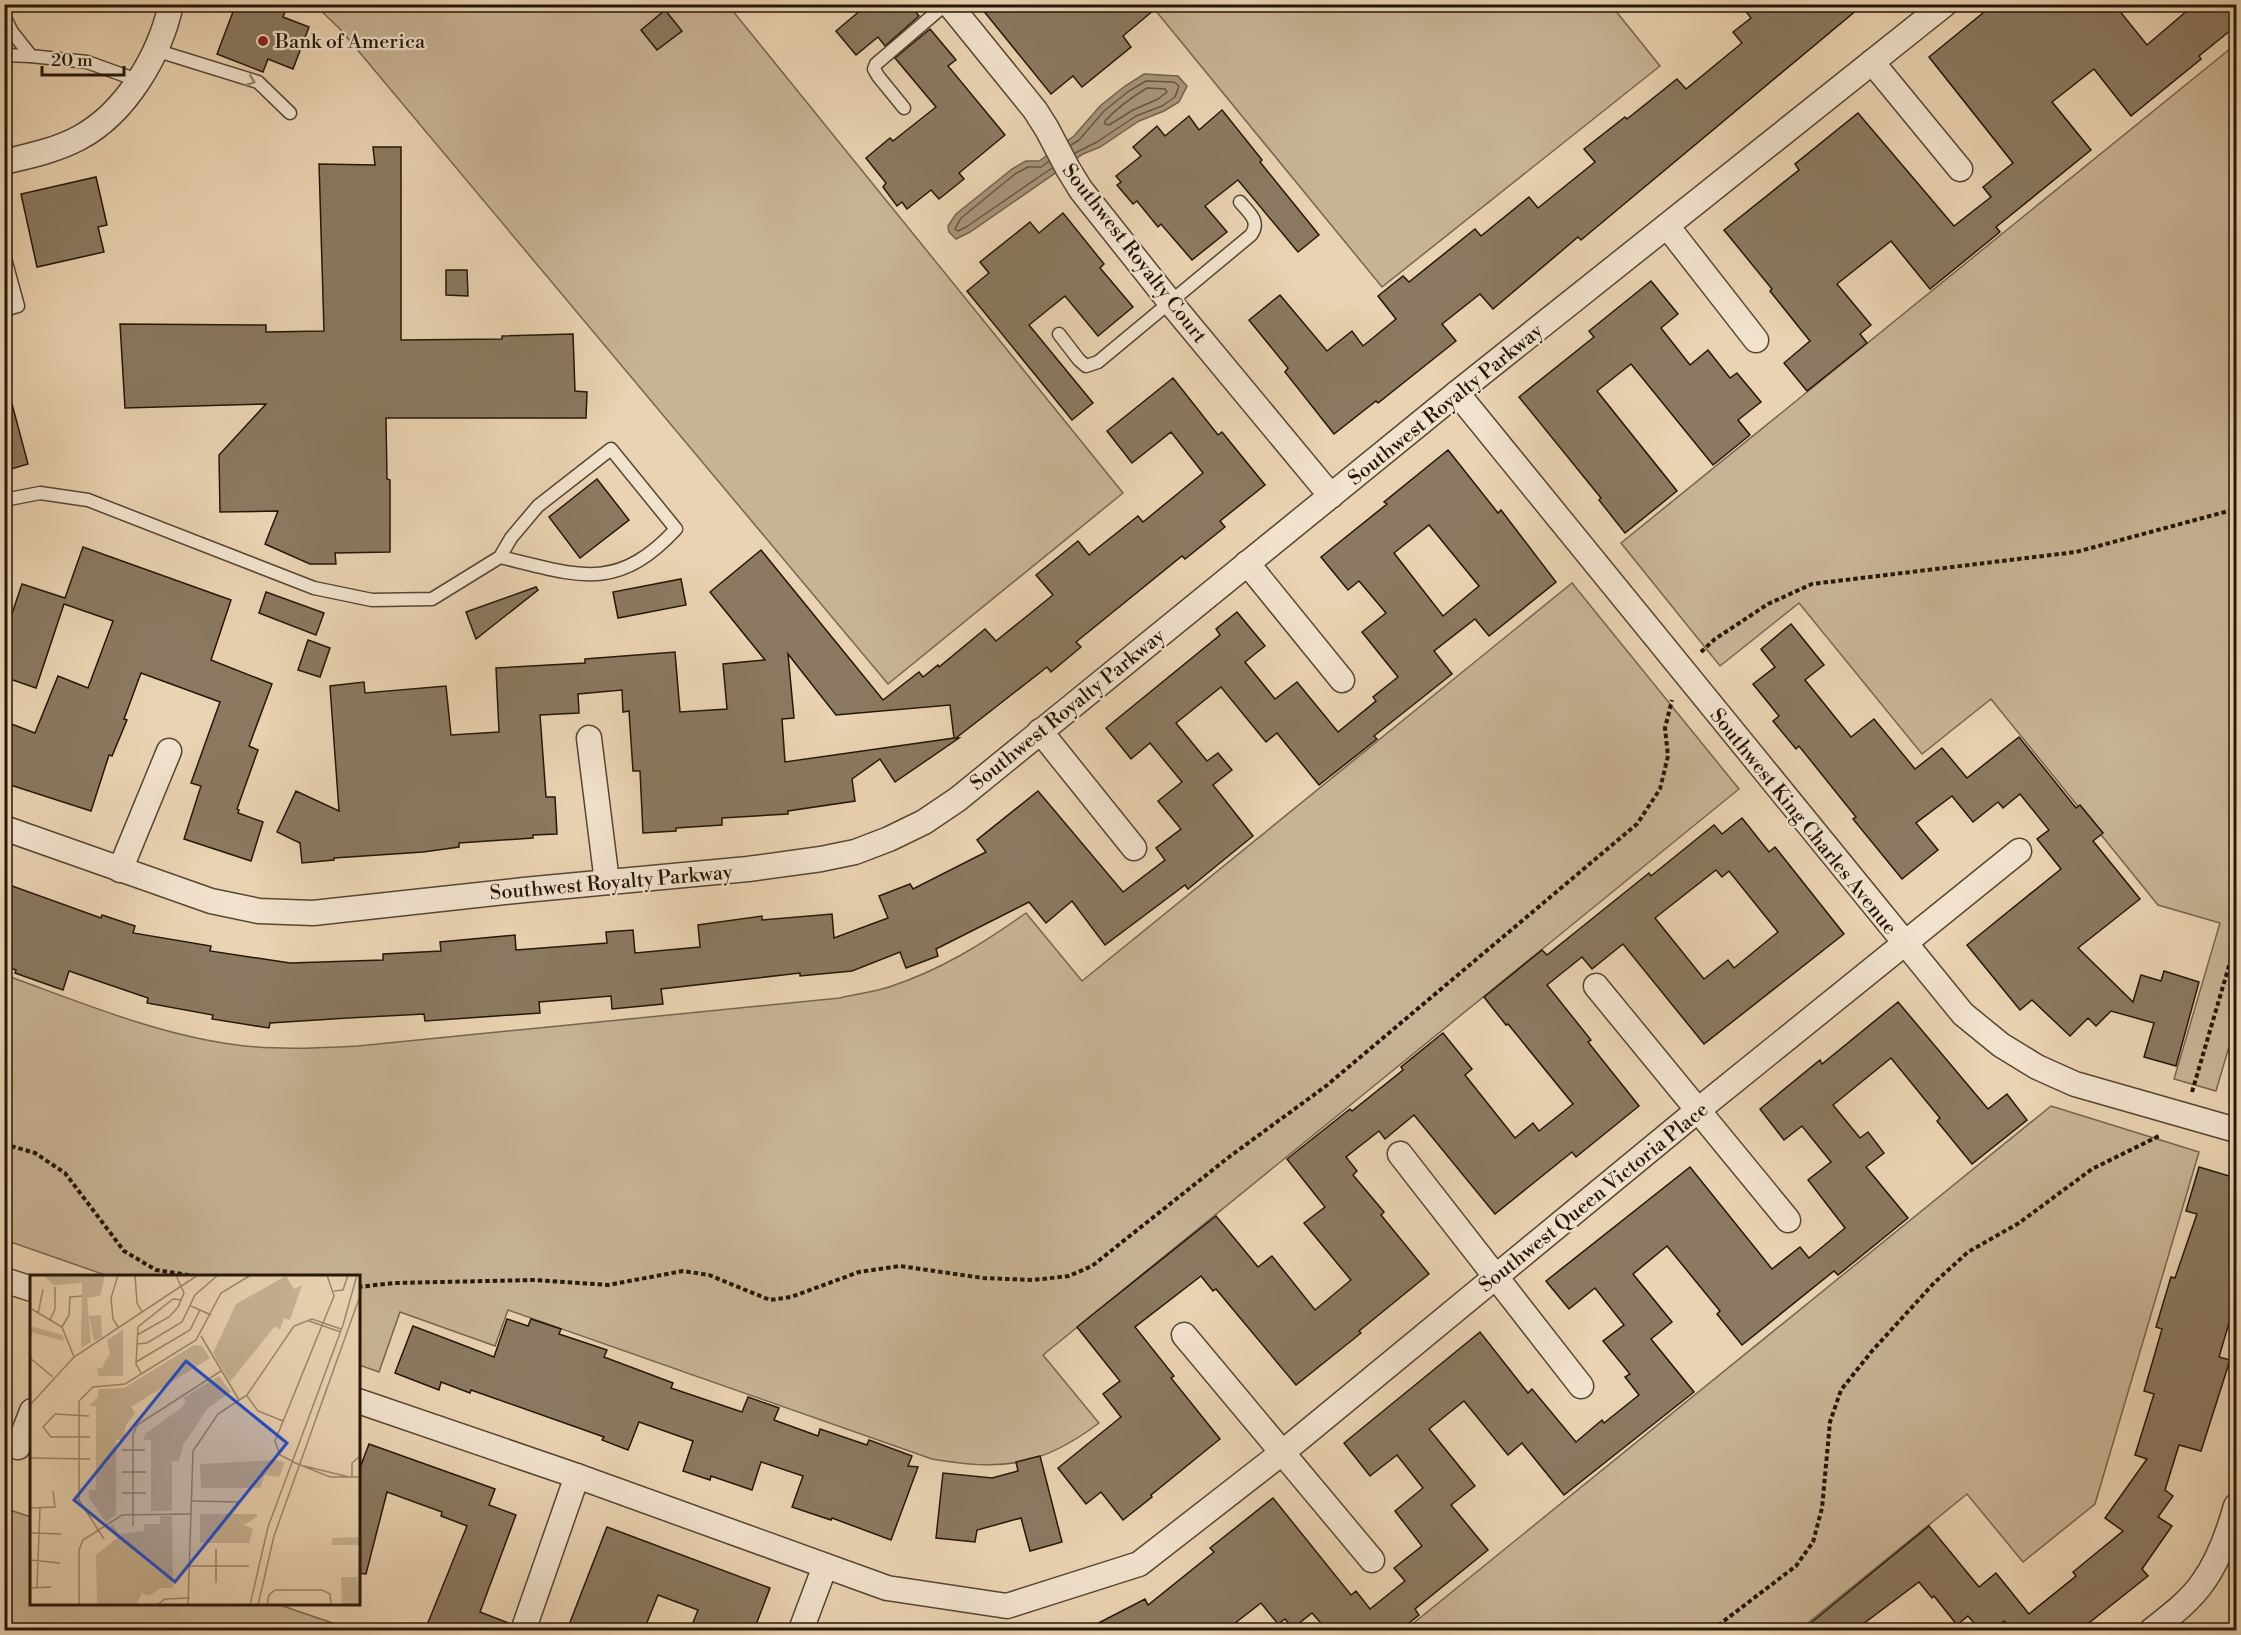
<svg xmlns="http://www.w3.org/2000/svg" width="2241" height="1635" viewBox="0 0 2241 1635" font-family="'Libre Bodoni',serif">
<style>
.green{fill:#c8b395;stroke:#76654f;stroke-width:1.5}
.water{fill:#a79379;stroke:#73614c;stroke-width:1.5}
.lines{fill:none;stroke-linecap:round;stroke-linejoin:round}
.shore{stroke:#665541;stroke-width:1.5}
.building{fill:#8b7961;stroke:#241709;stroke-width:1.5;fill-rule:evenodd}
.service-casing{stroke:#564633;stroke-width:15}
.minor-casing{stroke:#564633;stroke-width:27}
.path{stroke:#241709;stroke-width:4;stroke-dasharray:4.5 3;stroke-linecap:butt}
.service{stroke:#f1e2cd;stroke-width:12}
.minor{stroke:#f1e2cd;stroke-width:24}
.oneway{stroke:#958775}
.poi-dot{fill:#8f2418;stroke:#f1e2cd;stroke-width:2}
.labels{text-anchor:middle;stroke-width:4.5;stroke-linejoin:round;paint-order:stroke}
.poi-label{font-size:20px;fill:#241709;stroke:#f1e2cd;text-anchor:start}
.street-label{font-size:20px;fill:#241709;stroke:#f1e2cd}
.inset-road{fill:none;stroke:#9b886e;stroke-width:1.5}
.view{fill:#1d4ed8;fill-opacity:0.15;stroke:#1d4ed8;stroke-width:3}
.inset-edge{fill:none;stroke:#241709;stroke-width:3}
</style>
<rect width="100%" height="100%" fill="#ead3b2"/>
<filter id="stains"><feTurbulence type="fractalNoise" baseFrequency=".00333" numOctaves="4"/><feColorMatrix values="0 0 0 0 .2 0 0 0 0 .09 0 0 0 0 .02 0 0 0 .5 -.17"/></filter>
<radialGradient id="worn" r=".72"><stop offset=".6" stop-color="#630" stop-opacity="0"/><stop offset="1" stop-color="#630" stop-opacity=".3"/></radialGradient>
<g class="green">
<polygon points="315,5 728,5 1123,493 888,684 340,29"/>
<polygon points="1151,5 1611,5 1660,66 1382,287"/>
<polygon points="2236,44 2236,1023 2216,1091 2174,1079 2220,923 2158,905 1991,699 1922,754 1799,603 1720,666 1621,543"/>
<path d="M 1572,583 L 1739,789 L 1043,1355 L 1099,1423 C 1041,1467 1002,1471 932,1459 L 508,1310 L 495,1346 L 400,1312 L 379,1372 L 359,1365 L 358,1276 L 108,1276 L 5,1240 L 5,975 C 83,1003 162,1037 245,1046 C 282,1050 320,1048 358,1046 L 840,998 C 856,994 873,992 889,987 C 941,970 982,944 1026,913 L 1082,981 Z"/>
<polygon points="2051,1106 2199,1152 2095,1504 2023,1562 1967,1494 1799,1630 1405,1630"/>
<polygon points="4,1508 31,1517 32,1604 277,1604 353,1630 5,1630"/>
</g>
<polygon class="water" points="1144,74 1178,76 1187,86 1179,102 1164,111 1139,121 1100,147 1083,154 970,232 956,239 949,232 948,226 956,214 1012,169 1026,161 1039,161 1074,136 1100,106 1125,86"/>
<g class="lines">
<g class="shore">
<path d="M 1147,88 L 1165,89 L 1167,92 L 1158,99 L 1133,110 L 1109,125 L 1105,124 L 1105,121 C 1117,108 1132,97 1147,88 Z"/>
<polyline points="1071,145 1079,140 1104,111 1129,91 1146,81 1174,82 1179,86 1175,97 1162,106 1136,116 1097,142 1075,153"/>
<polyline points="1049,161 1041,167 1028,167 1015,174 961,218 955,229 958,231 966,227 1052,168"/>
</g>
</g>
<g class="building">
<polygon points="236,4 288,4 283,17 309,27 293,69 268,59 263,72 217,54"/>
<polygon points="868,4 909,4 919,16 885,46 878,37 856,55 836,31"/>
<polygon points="978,4 1161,4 1123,36 1131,47 1082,87 1073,76 1051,94"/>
<polygon points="1740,4 1864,4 1617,210 1581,240 1578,237 1493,309 1480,294 1442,324 1456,341 1378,403 1376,401 1334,434 1285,372 1288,368 1249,320 1280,295 1327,351 1352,331 1363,346 1396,319 1378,296 1403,276 1409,282 1475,229 1481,236 1529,197 1538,208 1595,162 1584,149 1625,117 1627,119 1677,79 1686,89 1742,43 1733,32 1751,18"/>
<polygon points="1994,4 2114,4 2147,45 2195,4 2236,4 2236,26 2199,56 2201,59 2131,116 2094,69 2052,102 2091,150 1996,227 2000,232 1930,289 1891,241 1837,284 1871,325 1860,334 1867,343 1807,391 1784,363 1810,341 1770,291 1772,289 1724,230 1799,170 1795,164 1858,113 1954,226 1991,197 1983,187 2013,163 1929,57"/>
<polygon points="665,10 682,31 657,50 641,30"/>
<polygon points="930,29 956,60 948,66 1005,135 959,173 964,179 939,199 931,190 907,209 902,202 897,206 883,187 886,183 866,158 890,138 893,141 936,107 895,58"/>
<polygon points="1222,110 1262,160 1260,162 1319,235 1298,252 1238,180 1205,206 1227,232 1192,260 1161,224 1158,227 1137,201 1133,204 1117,185 1121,182 1116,176 1141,156 1133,147 1157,126 1165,136 1189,116 1199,130"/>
<polygon points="373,147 401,147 401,340 502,339 502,336 573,334 575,391 587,392 586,418 386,418 387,479 390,480 390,552 335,553 336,564 310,564 265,544 278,511 220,512 219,455 266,404 125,408 120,324 266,325 266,332 324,331 319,164 375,165"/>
<polygon points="96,177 107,225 98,227 104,252 37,267 21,194"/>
<polygon points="1063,213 1104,264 1100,268 1133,307 1098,336 1065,296 1029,325 1093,403 1072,420 967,291 989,273 980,262 1030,222 1039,233"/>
<polygon points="446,270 467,270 468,296 446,295"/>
<polygon points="1651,281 1678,314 1661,328 1690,365 1708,350 1730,378 1737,373 1761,402 1738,420 1750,435 1713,465 1631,364 1597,391 1677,491 1625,533 1599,500 1601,498 1519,397 1594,337 1589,331"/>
<path d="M 1173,378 L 1218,435 L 1222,432 L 1265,485 L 1220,521 L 1225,527 L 1185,559 L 1182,556 L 1076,642 L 1081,647 L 1051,672 L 1047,667 L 956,738 L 959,738 L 895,782 L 880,759 L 852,779 L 855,801 L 788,811 L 788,814 L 722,818 L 722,825 L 676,828 L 676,831 L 643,833 L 640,771 L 633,771 L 629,711 L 623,712 L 622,690 L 578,694 L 579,713 L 540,715 L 546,797 L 555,797 L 557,834 L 533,835 L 533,838 L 459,843 L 459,847 L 423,852 L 334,858 L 334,860 L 302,863 L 300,843 L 277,832 L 296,791 L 339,811 L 330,686 L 364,682 L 365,693 L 446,686 L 451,735 L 499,732 L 496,668 L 585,663 L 585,659 L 675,652 L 680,712 L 727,709 L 723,664 L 765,660 L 710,592 L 761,550 L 883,700 L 919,672 L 923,677 L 938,665 L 939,667 L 985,629 L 996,641 L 1053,595 L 1036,575 L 1078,541 L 1089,555 L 1138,516 L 1143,522 L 1203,473 L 1171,432 L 1132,463 L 1107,431 ZM 788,654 L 836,715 L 950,705 L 954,738 L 785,762 L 782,719 L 794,718 Z"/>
<polygon points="12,404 28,464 4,471 4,405"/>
<path d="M 1448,450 L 1498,513 L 1501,510 L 1556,582 L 1489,636 L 1475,619 L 1434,651 L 1452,674 L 1374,736 L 1377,739 L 1319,785 L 1277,733 L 1266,742 L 1221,687 L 1176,723 L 1207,761 L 1218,753 L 1232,770 L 1213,785 L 1253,836 L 1188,889 L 1185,885 L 1105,945 L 1072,901 L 1046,923 L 1029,902 L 936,949 L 938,956 L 906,968 L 900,952 L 852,971 L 800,976 L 800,973 L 661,989 L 663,1004 L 612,1009 L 611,996 L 539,1002 L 540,1013 L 425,1021 L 424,1014 L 348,1018 L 270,1023 L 269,1028 L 212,1019 L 213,1015 L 147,1003 L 148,998 L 69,971 L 63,990 L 15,973 L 16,970 L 4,966 L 4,883 L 101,918 L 102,915 L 135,926 L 133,933 L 211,946 L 210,951 L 290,963 L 383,960 L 383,954 L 441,951 L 440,942 L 515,935 L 516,950 L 607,943 L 606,932 L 633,930 L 635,953 L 700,947 L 698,925 L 762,916 L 762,920 L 832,914 L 834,938 L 888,918 L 879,896 L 910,884 L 913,889 L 986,852 L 977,840 L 1038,791 L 1123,892 L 1165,860 L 1156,848 L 1181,829 L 1158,801 L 1182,782 L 1150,743 L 1131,759 L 1106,728 L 1220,635 L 1216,629 L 1237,612 L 1265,646 L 1245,662 L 1275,699 L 1297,682 L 1338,732 L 1376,701 L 1373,697 L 1398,677 L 1362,632 L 1386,613 L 1359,581 L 1348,590 L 1321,557 L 1387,504 L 1384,502 ZM 1429,525 L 1479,586 L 1443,616 L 1394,553 Z"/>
<polygon points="597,479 629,520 580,558 549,517"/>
<polygon points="83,547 231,600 211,660 272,684 249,746 258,750 237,809 239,810 238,813 263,822 251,861 184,839 201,786 191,783 220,702 141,673 124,719 127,720 112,756 109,755 91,811 4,783 4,721 35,733 58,676 88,688 113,621 64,604 36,688 4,677 4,637 22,584 65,598"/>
<polygon points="681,579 686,605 618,618 613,592"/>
<polygon points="536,587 538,590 476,639 466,612"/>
<polygon points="266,592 324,613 316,635 259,613"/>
<polygon points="1791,624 1824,665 1805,680 1851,737 1874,719 1915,769 1942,748 1967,778 2019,737 2076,808 2080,805 2103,833 2093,841 2140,899 2078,948 2133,1002 2141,975 2161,981 2164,971 2199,982 2176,1066 2144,1057 2154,1023 2111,1011 2096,1026 2088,1018 2070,1036 2032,1000 2020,1010 1967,945 2061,869 2037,839 2049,830 2020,794 2003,808 1998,802 1973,822 1952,796 1916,823 1938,850 1902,879 1853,819 1856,817 1799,746 1796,749 1773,721 1779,716 1753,684 1775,667 1761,649"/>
<polygon points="308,640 330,648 320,677 298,670"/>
<path d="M 1742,818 L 1769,852 L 1775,847 L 1844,934 L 1704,1044 L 1623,944 L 1592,969 L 1582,957 L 1547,985 L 1591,1040 L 1588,1042 L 1639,1106 L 1576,1157 L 1572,1152 L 1495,1214 L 1414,1115 L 1385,1139 L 1379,1131 L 1346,1157 L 1357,1171 L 1353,1175 L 1384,1212 L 1381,1215 L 1429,1274 L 1359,1331 L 1361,1333 L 1296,1385 L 1216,1289 L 1213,1291 L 1201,1276 L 1135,1327 L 1174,1376 L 1171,1378 L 1220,1439 L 1151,1495 L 1152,1497 L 1123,1520 L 1101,1492 L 1086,1504 L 1058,1468 L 1121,1417 L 1103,1394 L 1120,1381 L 1077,1327 L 1216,1216 L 1258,1267 L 1272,1256 L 1315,1310 L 1351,1280 L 1304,1223 L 1325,1207 L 1287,1159 L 1350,1109 L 1352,1111 L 1403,1070 L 1401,1067 L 1443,1033 L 1472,1069 L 1465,1075 L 1515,1138 L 1533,1123 L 1539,1131 L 1573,1104 L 1508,1024 L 1506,1025 L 1484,997 L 1542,950 L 1547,955 L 1649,873 L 1651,876 L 1714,825 L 1722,834 ZM 1716,870 L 1722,877 L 1729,871 L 1778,932 L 1734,968 L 1728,960 L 1704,979 L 1655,918 Z"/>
<polygon points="1898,1002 1988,1109 2007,1094 2027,1120 1972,1164 1937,1121 1940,1118 1891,1058 1833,1105 1860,1138 1868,1132 1884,1153 1866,1167 1908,1218 1838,1275 1834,1271 1742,1345 1717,1314 1720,1311 1667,1246 1633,1274 1672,1322 1651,1339 1694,1392 1564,1495 1522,1443 1508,1455 1464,1401 1429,1429 1475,1486 1451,1505 1488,1550 1415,1609 1419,1615 1400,1630 1327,1630 1312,1613 1293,1628 1285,1619 1278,1624 1261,1603 1226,1630 1085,1630 1145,1599 1148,1605 1214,1552 1210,1548 1273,1498 1351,1595 1356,1591 1370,1609 1405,1581 1394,1568 1422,1546 1395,1511 1423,1488 1397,1455 1370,1476 1344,1443 1480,1332 1528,1393 1532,1389 1576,1442 1602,1420 1604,1423 1639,1395 1625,1377 1630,1374 1603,1341 1624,1325 1595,1288 1569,1309 1546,1281 1690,1167 1772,1269 1800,1247 1809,1258 1845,1228 1808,1180 1831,1162 1802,1126 1784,1140 1760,1109 1820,1060 1822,1064"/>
<polygon points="2199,1167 2236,1178 2236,1299 2219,1357 2230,1360 2201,1451 2179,1445 2165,1490 2173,1496 2158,1517 2172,1526 2142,1569 2148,1576 2080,1630 2008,1630 2010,1629 2004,1621 1992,1630 1980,1630 1968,1616 1957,1625 1934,1596 1932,1598 1919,1582 1855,1630 1802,1630 1929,1526 1979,1587 1996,1573 2029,1614 2076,1576 2073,1572 2123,1531 2105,1518 2147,1459 2135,1455 2154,1394 2144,1391 2162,1329 2156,1327 2171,1277 2175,1278 2197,1214 2186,1211"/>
<polygon points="507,1319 528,1326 531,1319 561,1329 559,1334 607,1350 604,1357 673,1383 671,1388 742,1412 748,1397 779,1408 774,1420 818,1436 820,1429 867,1445 869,1440 912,1456 908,1466 918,1467 891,1540 832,1518 831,1520 792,1507 803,1476 761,1462 752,1490 711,1476 710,1480 683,1471 693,1441 639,1422 628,1450 602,1440 604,1437 471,1390 470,1393 441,1382 439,1390 395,1373 413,1326 494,1357"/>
<polygon points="369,1444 495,1489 489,1505 516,1515 480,1612 511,1624 512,1630 425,1630 467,1526 441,1516 442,1512 387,1492 366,1574 358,1573 358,1473"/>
<polygon points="1040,1456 1062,1542 1030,1551 1021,1518 977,1530 975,1542 936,1538 943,1473 992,1478 1018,1471 1016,1462"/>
<polygon points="607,1527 770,1588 754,1630 690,1630 698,1610 658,1595 644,1630 567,1630"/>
</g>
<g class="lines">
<defs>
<g id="service">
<polyline points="4,16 12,32 31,56 87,62 137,80"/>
<polyline points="155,50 258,82 290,113"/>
<polyline points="4,55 31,56"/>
<polyline points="904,108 878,76 874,69 876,64 946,4"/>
<polyline points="4,255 18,306 4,310"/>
<path d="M 1059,334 L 1079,360 L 1086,366 L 1098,362 L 1251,235 C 1261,221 1249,213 1240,202"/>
<path d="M 4,500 L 40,493 L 88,500 L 314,588 L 372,600 L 432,599 L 500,557 L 511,538 L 538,506 L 611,449 L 676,529 C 616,594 576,575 500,557"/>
</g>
<g id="minor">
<polyline points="949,4 1035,110 1047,129 1068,169 1081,190 1170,302 1331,496"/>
<polyline points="1872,62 1960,169"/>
<path d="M 4,162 C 29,156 57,150 79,138 C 126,113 160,55 171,4"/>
<polyline points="1667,226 1756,340"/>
<polyline points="1457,393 1963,1014 2001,1045 2037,1067 2075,1084 2236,1130"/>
<polyline points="1247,563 1342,680"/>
<polyline points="1040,731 1134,848"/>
<polyline points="589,738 607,882"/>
<polyline points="4,828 211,901 259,911 313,913 524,890 748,869 821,859 855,852 889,839 924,822 958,799 1457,393 1945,4"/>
<polyline points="120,870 169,751"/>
<polyline points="1596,986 1788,1220"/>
<polyline points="1400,1154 1581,1386"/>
<polyline points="4,1280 32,1289"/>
<polyline points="1184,1335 1372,1560"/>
<polyline points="358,1401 577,1476 887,1588 1007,1606 1139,1564 1283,1452 1697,1111 2019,851"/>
<polyline points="18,1447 32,1411"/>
<polyline points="525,1625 577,1476"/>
<polyline points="801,1630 825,1566"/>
<path d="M 2152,1630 C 2170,1616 2190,1601 2203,1582 C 2219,1560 2229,1531 2236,1506"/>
</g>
</defs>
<use href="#service" class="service-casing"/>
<use href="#minor" class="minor-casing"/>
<g class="path">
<polyline points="1701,652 1715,639 1768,604 1812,584 2076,552 2236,509"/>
<polyline points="2192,1092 2236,942"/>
<polyline points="4,1144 35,1153 65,1173 124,1251 156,1270 195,1276"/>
<polyline points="358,1287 394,1283 535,1280 608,1285 683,1271 709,1275 770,1300 791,1297 859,1272 900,1266 983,1278 1033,1280 1069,1276 1092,1266 1229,1157 1326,1086 1637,824 1660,789 1668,756 1665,728 1672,700"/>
<polyline points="1712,1630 1796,1566 1813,1542 1822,1508 1830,1422 1841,1390 1872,1351 1934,1283 1968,1252 2019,1223 2092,1169 2161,1135"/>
</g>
<use href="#service" class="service"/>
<use href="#minor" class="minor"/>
</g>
<defs><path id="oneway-chevron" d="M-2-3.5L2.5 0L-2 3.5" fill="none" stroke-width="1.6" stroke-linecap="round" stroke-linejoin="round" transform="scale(1.5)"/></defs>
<use class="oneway" href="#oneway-chevron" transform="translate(251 81) rotate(21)"/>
<circle class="poi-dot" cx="263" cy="41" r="6"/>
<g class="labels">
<g class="poi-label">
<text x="275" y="48">Bank of America</text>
</g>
<g class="street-label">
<text transform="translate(1135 253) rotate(52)" y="7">Southwest Royalty Court</text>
<text transform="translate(1445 404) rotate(-39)" y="7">Southwest Royalty Parkway</text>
<text transform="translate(1067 709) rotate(-39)" y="7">Southwest Royalty Parkway</text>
<text transform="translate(1804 821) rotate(51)" y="7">Southwest King Charles Avenue</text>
<text transform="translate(611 882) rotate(-5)" y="7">Southwest Royalty Parkway</text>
<text transform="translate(1593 1197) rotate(-39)" y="7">Southwest Queen Victoria Place</text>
</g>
</g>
<g transform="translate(30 1275)">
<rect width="330" height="330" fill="#ead3b2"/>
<path d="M 13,0 L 75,0 L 70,21 L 57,23 L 61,67 L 51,73 L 52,8 L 24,10 ZM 256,1 L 264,14 L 272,10 L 260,45 L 254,43 L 250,55 L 245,51 L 200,107 L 183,78 L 206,29 ZM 71,40 L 72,62 L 64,66 L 59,41 ZM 0,51 L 33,60 L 34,66 L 0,57 ZM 93,55 L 93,101 L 68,101 L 67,93 L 72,93 L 80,78 L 77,65 ZM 164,70 L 172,71 L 180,83 L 101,132 L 105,138 L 96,150 L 93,165 L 86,165 L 86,240 L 76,247 L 59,223 L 59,215 L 66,215 L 66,131 L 59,131 L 68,122 L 69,114 L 94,113 ZM 189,101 L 201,117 L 178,133 L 153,170 L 149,186 L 142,186 L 142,236 L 121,236 L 121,165 L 114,165 L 115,159 L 150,134 L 156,127 L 153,123 ZM 248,185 L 255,188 L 249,202 L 235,200 L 230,213 L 171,213 L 170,189 ZM 170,239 L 227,239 L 227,242 L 214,250 L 223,254 L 219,268 L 170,268 ZM 130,241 L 142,241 L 143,313 L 131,313 L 119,321 L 112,318 L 106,330 L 67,330 L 66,280 L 87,263 L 79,251 L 82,249 L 89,259 L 114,256 L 114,249 L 130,249 ZM 330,262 L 330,270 L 302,270 L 302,263 ZM 327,296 L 330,330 L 312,330 L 311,302 L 327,302 Z" fill="#c8b395"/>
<path class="inset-road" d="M 105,0 L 107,28 L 112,37M 304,16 L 313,15 L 318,0M 161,31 L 181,40M 0,33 L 32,52 L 44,82M 8,39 L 13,14M 20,45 L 25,34 L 25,12M 279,46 L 311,57M 32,52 L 39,40 L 40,22 L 52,21M 88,52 L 83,44 L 81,23 L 88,0M 107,60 L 139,42 L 148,32 L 154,18 L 146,0M 171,61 L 209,125M 107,69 L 117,68 L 152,47 L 165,20 L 188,0M 0,83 L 23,102M 106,87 L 160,55 L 170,35M 111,98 L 106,89 L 108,52 L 143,24 L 152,25M 217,121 L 228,136 L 253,146M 0,130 L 44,82 L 168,0M 59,141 L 25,139 L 13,152 L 21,162 L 60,162M 92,175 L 115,175M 0,183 L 60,184M 262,186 L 250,180 L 245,166 L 304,21 L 297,0M 263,187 L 300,202 L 330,202M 274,191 L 319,202M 92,197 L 116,197M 322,202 L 322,188 L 330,181M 92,218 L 116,218M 160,226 L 210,227M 0,233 L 25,232 L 23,216M 103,251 L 103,160 L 107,150 L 191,96M 0,258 L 31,259M 74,264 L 49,225 L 49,126 L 63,112 L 95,109 L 166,65 L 191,18 L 221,0M 0,285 L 30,288M 160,291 L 219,291M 186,308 L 186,274M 0,313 L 21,312M 7,313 L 10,233M 49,330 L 49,275 L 53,265 L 92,240 L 160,239M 127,330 L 135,324 L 160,323M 158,330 L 163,176 L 188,139 L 217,120 L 264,51 L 282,44 L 311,54M 220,330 L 238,252 L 313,50 L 327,0M 228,330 L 244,261 L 330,21M 237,330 L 239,320 L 245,315 L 292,315 L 300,319 L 301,330"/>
<path class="view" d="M 156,86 L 257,168 L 145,307 L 44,225 Z"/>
<rect width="330" height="330" class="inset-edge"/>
</g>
<rect width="2241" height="1635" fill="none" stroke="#ead3b2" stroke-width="24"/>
<rect x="6" y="6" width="2229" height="1623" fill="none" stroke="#241709" stroke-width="3"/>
<rect x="12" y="12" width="2217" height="1611" fill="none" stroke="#241709" stroke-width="1.5"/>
<path d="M42 66v9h82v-9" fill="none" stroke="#241709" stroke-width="3"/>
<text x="51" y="66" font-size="18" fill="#241709" stroke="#f1e2cd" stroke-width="4.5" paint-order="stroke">20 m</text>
<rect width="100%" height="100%" filter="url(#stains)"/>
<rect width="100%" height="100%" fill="url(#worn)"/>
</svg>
